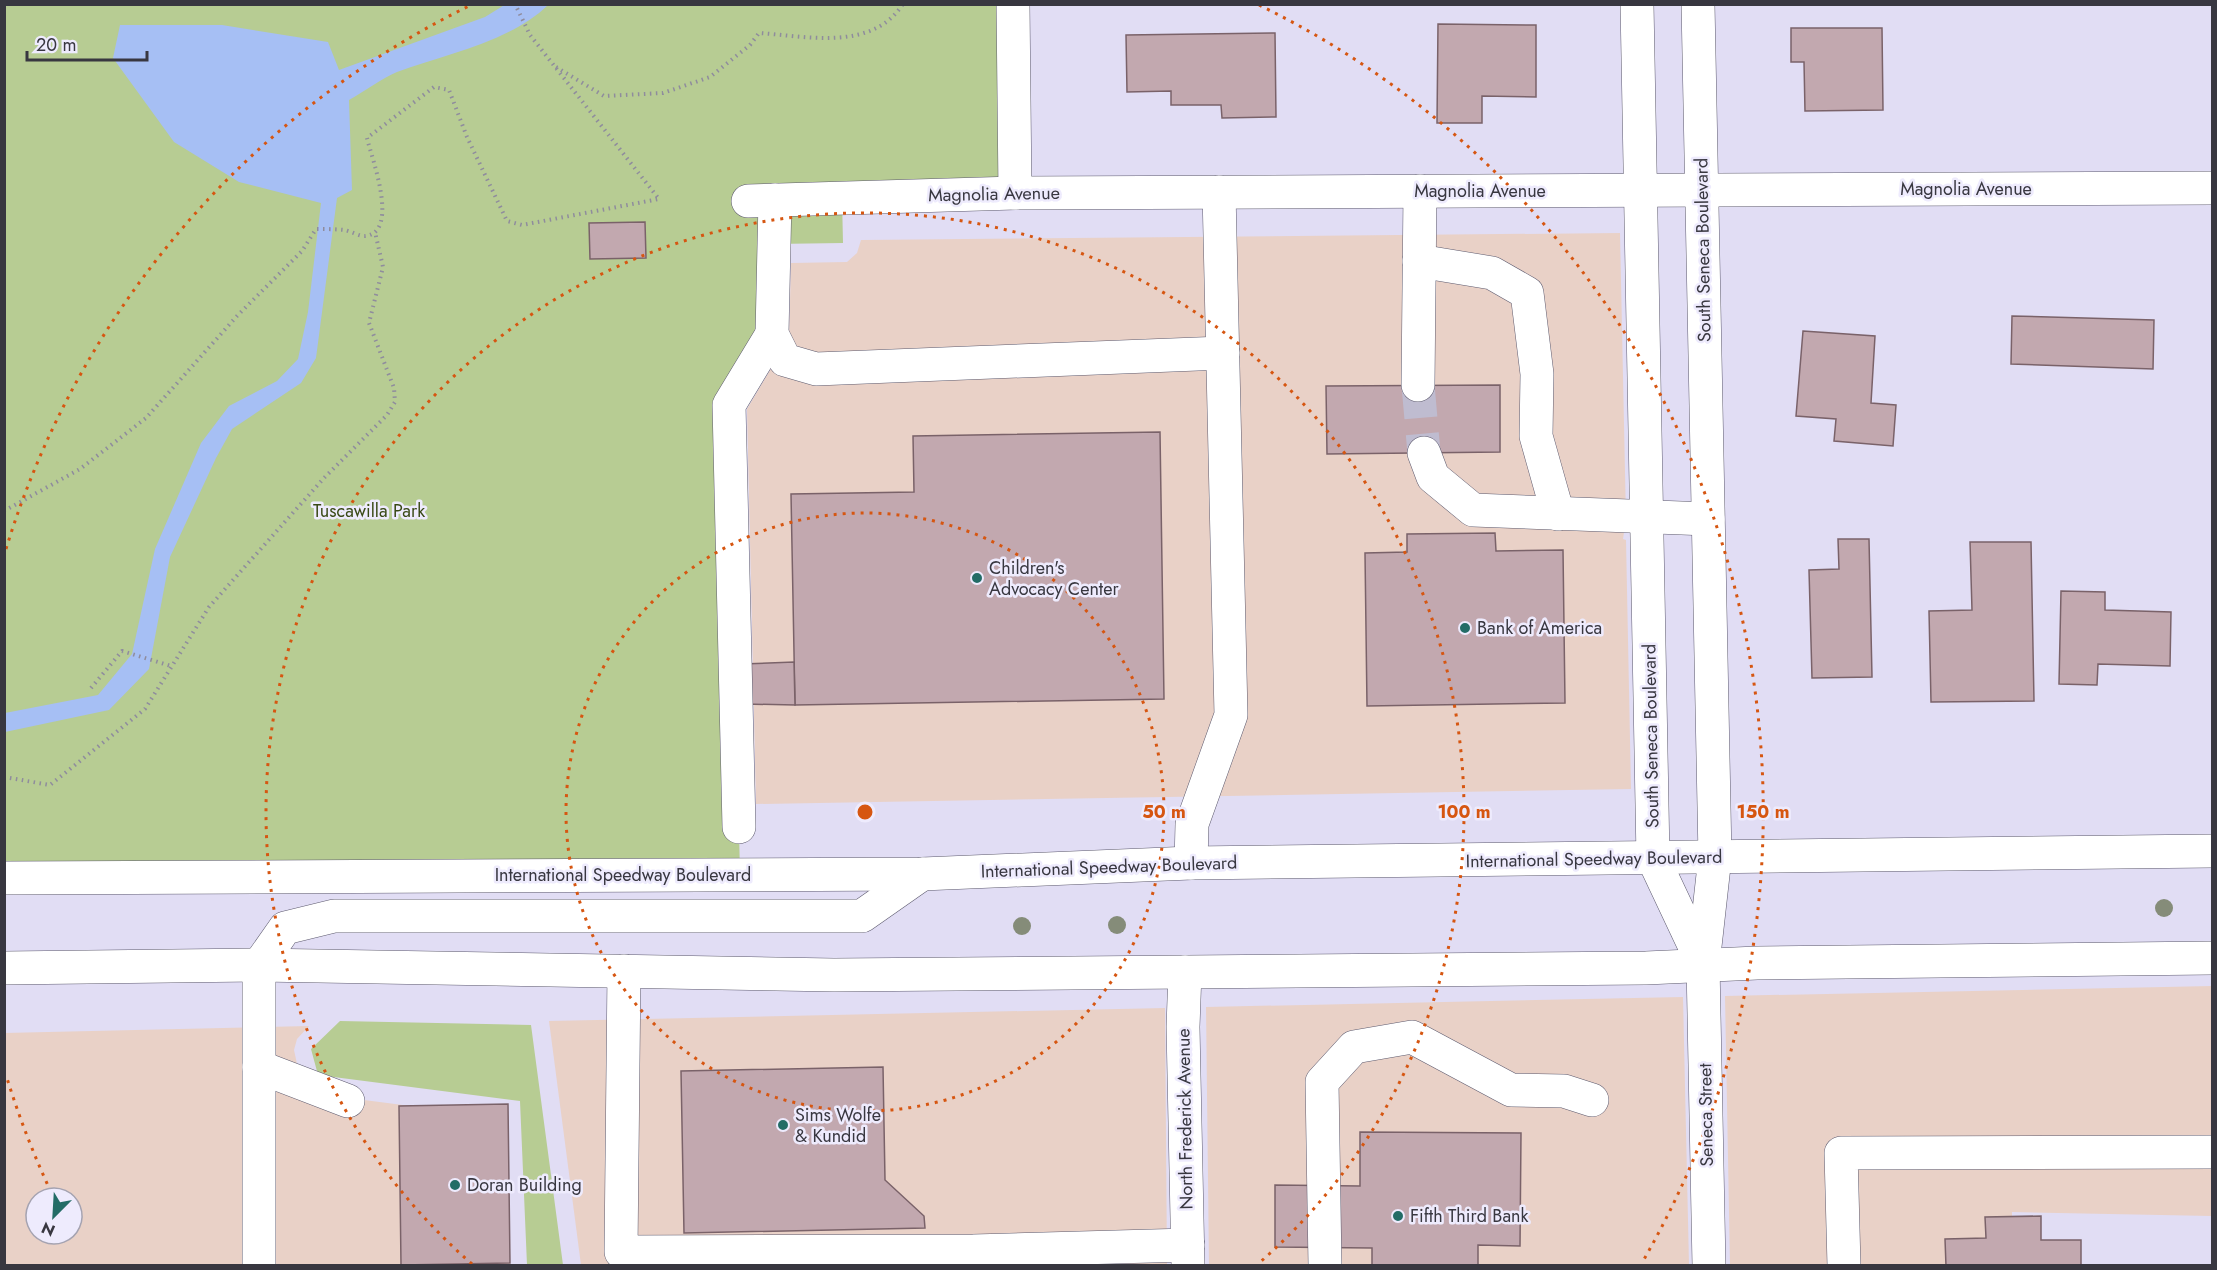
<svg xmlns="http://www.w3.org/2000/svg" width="2217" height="1270" viewBox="0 0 2217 1270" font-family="Jost,sans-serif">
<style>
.commercial{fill:#e9d1c7;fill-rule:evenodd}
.green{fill:#b7cc93}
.water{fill:#a6bff4}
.building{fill:#c2a8af;stroke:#7a6269;stroke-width:1.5}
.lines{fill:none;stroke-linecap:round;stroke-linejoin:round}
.minor-tunnel{stroke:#bfbcd0;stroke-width:33;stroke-dasharray:33 16;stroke-linecap:butt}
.minor-casing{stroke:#5d5a6e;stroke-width:34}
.major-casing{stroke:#5d5a6e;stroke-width:34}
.path{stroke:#8f8c9d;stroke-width:4;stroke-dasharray:1.5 4.5;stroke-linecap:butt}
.minor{stroke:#fff;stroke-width:33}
.major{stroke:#fff;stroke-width:33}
.tree{fill:#858c79}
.ring{fill:none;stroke:#d65611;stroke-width:3;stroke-dasharray:3 6}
.poi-dot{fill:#236c66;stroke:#eeebfd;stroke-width:2}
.labels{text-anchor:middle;stroke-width:5;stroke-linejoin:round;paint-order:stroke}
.street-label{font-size:18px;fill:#383740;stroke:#eeebfd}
.park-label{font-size:18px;fill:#394915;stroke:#eeebfd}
.poi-label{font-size:18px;fill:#383740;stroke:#eeebfd;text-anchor:start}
.centre{fill:#d65611;stroke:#eeebfd;stroke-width:3}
.ring-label{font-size:18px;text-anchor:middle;font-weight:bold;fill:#d65611;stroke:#eeebfd;stroke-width:5;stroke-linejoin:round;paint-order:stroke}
</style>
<rect width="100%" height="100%" fill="#e1ddf4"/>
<g class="commercial">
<polygon points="1620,233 1626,519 1623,539 1626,540 1631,789 756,804 747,409 789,338 791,263 847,262 857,253 861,240"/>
<polygon points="2212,986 2212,1216 2012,1212 2012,1265 1730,1265 1725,996"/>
<polygon points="1683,997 1689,1265 1209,1265 1206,1007"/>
<polygon points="1165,1008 1167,1265 581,1265 549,1021"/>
<path d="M 309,1026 L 297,1039 L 294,1050 L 301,1082 L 310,1093 L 503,1118 L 510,1265 L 5,1265 L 4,1033 ZM 36,1198 L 72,1198 L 72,1234 L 36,1234 Z"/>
</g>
<g class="green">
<polygon points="4,5 1013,5 1015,193 842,198 843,243 774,244 772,334 729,405 740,874 5,878"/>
<polygon points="340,1021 531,1025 563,1265 527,1265 520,1101 318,1075 311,1049"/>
</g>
<path class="water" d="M 506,4 L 548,5 C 510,42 446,54 397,72 C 381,79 365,91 349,100 L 352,190 L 337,198 L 316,358 L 301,383 L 232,429 L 216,458 L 170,557 L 149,669 L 109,710 L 5,732 L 5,713 L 98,695 L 132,654 L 155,549 L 201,443 L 229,406 L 277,381 L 298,359 L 308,312 L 321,203 L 239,182 L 174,142 L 113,58 L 120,25 L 222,25 L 328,42 L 339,70 L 485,17 Z"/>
<g class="building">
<polygon points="1438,24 1536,25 1536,97 1482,96 1482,123 1437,123"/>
<polygon points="1791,28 1882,28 1883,110 1805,111 1804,62 1791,62"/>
<polygon points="1275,33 1276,117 1222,118 1221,105 1171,105 1171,91 1127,92 1126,35"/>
<polygon points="645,222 646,258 590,259 589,223"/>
<polygon points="2012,316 2154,320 2153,369 2011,364"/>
<polygon points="1803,331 1875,336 1871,403 1896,405 1893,446 1834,441 1836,419 1796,416"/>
<polygon points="1500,385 1500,452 1327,454 1326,386"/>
<polygon points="1160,432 1164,699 795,705 791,494 914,492 913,436"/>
<polygon points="1495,533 1496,551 1563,550 1565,703 1367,706 1365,553 1407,552 1407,534"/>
<polygon points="1838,539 1869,539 1872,677 1812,678 1809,570 1839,569"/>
<polygon points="1970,542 2031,542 2034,701 1931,702 1929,611 1972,610"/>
<polygon points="2061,591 2105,592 2105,610 2171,612 2170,666 2098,664 2097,685 2059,684"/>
<polygon points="794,662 795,705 744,704 742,664"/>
<polygon points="883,1067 885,1180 924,1216 925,1228 684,1233 681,1071"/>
<polygon points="508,1104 510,1263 401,1265 399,1106"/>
<polygon points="1360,1132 1521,1133 1520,1246 1478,1245 1478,1266 1372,1266 1372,1248 1275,1247 1275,1185 1360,1186"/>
<polygon points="2041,1216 2041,1240 2081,1240 2081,1266 1946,1266 1945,1239 1986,1238 1985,1217"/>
</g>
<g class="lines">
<polyline class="minor-tunnel" points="1418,385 1424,453"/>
<defs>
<g id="minor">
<polyline points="1013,4 1015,193"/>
<polyline points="1637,4 1653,858 1703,964"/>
<polyline points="1698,4 1715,857 1703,964 1709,1266"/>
<polyline points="775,200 772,334 785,360 816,369 1223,353"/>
<polyline points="748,201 1015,193 2212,188"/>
<polyline points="1419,261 1492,273 1527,293 1537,374 1536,436 1558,514"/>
<polyline points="1418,385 1420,191"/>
<polyline points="1424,453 1433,477 1473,510 1708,519"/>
<polyline points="739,827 729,405 772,334"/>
<polyline points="1191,863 1192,824 1231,715 1219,192"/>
<polyline points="624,971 621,1252 973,1251 1188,1245"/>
<polyline points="1185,972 1183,1027 1188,1266"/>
<polyline points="259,1067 348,1101"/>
<polyline points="259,1266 259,965"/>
<polyline points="1325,1266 1322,1082 1354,1047 1412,1037 1511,1090 1564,1091 1592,1100"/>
<polyline points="1844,1266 1841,1153 2212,1152"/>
</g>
<g id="major">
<polyline points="4,878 922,874 1191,863 2212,851"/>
<polyline points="259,965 285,928 334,916 862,916 922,874"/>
<polyline points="4,968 259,965 834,975 1646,968 1757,963 2212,958"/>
</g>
</defs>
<use href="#minor" class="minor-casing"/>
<use href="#major" class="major-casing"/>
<g class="path">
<path d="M 556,67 L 604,96 L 663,93 L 710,77 L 750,45 L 759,33 C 806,36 872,52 903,4"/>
<path d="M 4,511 L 80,469 L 146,418 L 237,316 L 302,251 L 316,229 C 325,229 335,229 344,230 C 351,231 360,237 366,236 C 400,231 371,156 367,138 L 434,87 L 449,90 L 467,137 L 507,221 L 522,225 L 659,199 L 530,35 L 515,4"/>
<polyline points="91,688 122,651 171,666"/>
<polyline points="4,777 50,785 145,709 209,607 324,478 387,415 395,402 394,388 369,323 383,267 375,232"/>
</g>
<use href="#minor" class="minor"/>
<use href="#major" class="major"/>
</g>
<g class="tree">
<circle cx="2164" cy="908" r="9"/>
<circle cx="1117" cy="925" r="9"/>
<circle cx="1022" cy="926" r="9"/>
</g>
<g class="ring">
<circle cx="865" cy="812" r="299"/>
<path d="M472 1264A599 599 0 1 1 1258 1264"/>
<path d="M51 1192A898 898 0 0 1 6 1075M6 549A898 898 0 0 1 471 5M1259 5A898 898 0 0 1 1643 1261"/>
</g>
<g class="poi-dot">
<circle cx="977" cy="578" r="6"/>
<circle cx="1465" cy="628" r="6"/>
<circle cx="783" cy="1125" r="6"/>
<circle cx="455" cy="1185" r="6"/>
<circle cx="1398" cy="1216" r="6"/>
</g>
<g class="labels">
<g class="street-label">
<text x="1966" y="195">Magnolia Avenue</text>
<text x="1480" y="197">Magnolia Avenue</text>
<text transform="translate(994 194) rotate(-1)" y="6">Magnolia Avenue</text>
<text transform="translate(1703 250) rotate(-91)" y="6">South Seneca Boulevard</text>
<text transform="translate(1651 736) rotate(-91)" y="6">South Seneca Boulevard</text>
<text transform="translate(1594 859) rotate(-1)" y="6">International Speedway Boulevard</text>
<text transform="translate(1109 867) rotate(-2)" y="6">International Speedway Boulevard</text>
<text x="623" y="881">International Speedway Boulevard</text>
<text transform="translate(1706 1115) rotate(-91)" y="6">Seneca Street</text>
<text transform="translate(1185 1119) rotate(-91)" y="6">North Frederick Avenue</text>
</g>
<g class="park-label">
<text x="369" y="517">Tuscawilla Park</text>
</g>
<g class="poi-label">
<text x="989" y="574">Children's<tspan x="989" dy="21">Advocacy Center</tspan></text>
<text x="1477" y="634">Bank of America</text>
<text x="795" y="1121">Sims Wolfe<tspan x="795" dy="21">&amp; Kundid</tspan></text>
<text x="467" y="1191">Doran Building</text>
<text x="1410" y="1222">Fifth Third Bank</text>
</g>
</g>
<circle cx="865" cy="812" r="9" class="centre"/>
<g class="ring-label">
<text x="1164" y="818">50 m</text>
<text x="1464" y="818">100 m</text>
<text x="1763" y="818">150 m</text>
</g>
<rect width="2217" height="1270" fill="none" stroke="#383740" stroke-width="12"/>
<g transform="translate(54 1216) rotate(204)"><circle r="28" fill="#eeebfd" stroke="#a5a3b1" stroke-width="1.5"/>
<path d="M0-4.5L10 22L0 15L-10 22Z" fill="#236c66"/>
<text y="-9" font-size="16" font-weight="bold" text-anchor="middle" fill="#383740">N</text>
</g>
<path d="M27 51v9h120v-9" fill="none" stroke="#383740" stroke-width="3"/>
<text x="36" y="51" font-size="18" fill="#383740" stroke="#eeebfd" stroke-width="4.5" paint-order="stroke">20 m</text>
</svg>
